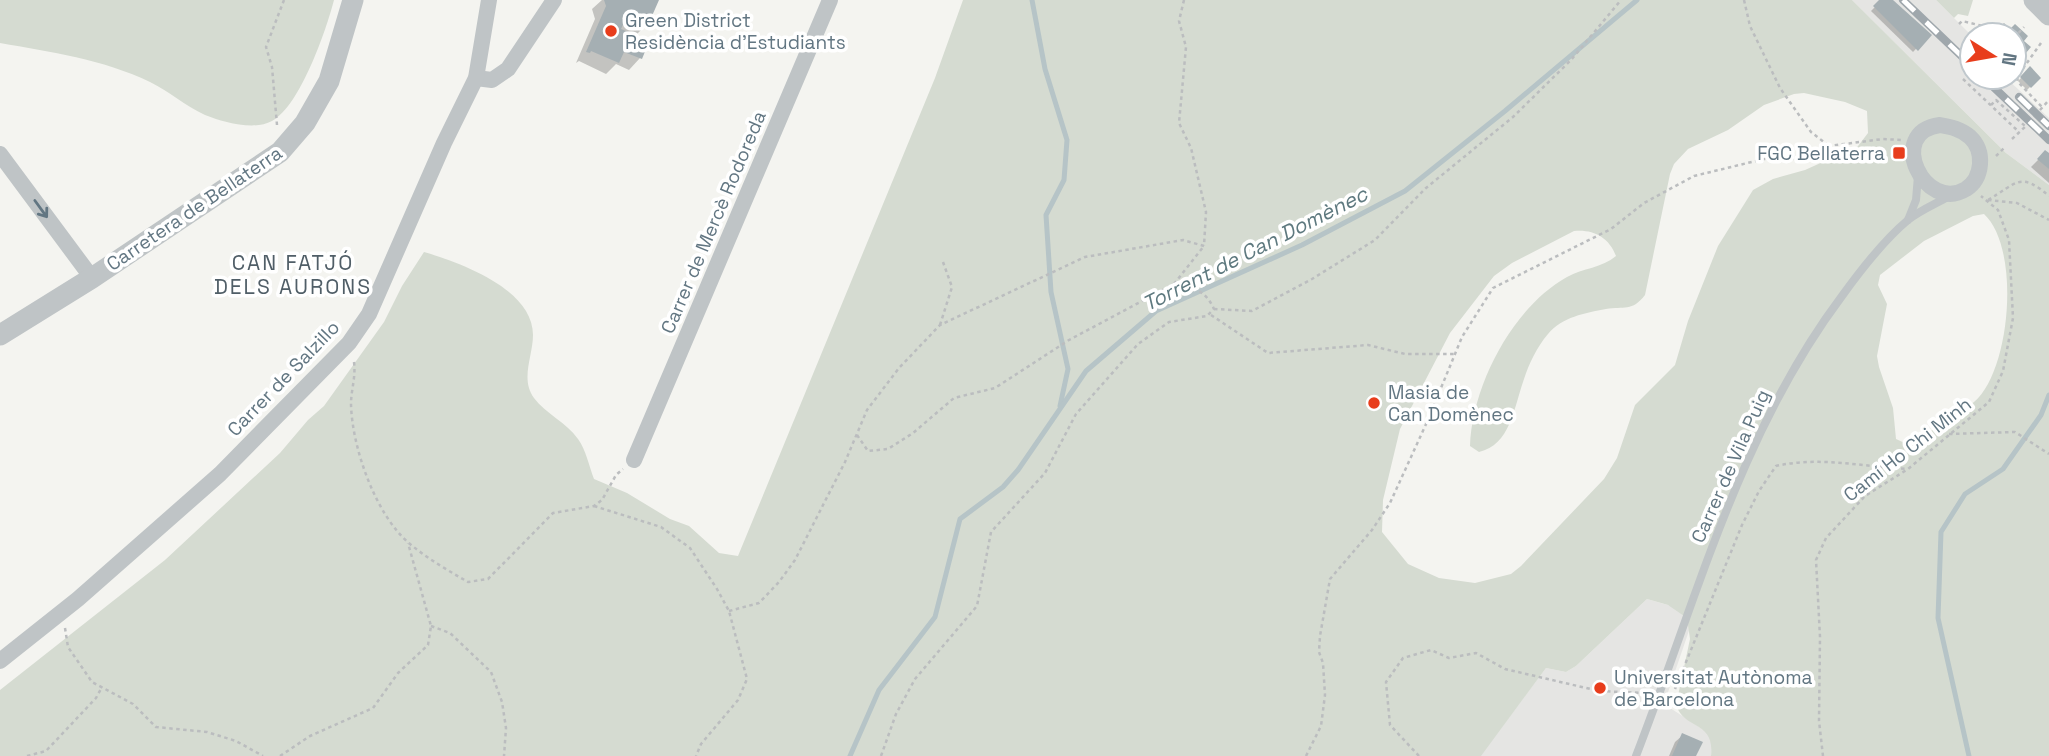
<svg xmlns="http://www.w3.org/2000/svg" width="2049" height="756" viewBox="0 0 2049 756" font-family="'Space Grotesk',sans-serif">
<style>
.built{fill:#e5e5e3}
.green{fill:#d5dbd1;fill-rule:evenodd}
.shadow{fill:#0003}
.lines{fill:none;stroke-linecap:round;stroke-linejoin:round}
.stream{stroke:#b6c4c7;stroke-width:5}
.building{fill:#a5afb3}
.path{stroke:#bbbdbf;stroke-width:2.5;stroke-dasharray:3.5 3.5;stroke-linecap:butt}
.service{stroke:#bfc4c6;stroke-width:8}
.minor{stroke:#bfc4c6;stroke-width:16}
.tertiary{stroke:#bfc4c6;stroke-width:21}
.rail-casing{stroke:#9fa7ac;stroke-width:8}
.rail{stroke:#fff;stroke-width:5;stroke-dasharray:16;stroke-linecap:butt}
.oneway{stroke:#627682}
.poi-dot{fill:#e83d1c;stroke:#fff;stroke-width:2.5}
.labels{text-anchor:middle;stroke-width:7;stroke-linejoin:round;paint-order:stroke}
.poi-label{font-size:19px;fill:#627682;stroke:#fff;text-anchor:start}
.street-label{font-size:19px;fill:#627682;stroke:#fff}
.water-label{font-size:21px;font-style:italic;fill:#5e797f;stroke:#fff}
.neighbourhood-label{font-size:21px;letter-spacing:2px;fill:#505e67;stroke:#fff}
</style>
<rect width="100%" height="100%" fill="#f4f4f0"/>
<g class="built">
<polygon points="1852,0 1936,0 1972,36 1972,77 2005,77 2049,118 2049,185 2006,153"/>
<polygon points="1647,599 1695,613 1664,704 1707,732 1713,742 1711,756 1480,756 1546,668 1566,672 1576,666"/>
</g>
<g class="green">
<path d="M 0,0 L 334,0 C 326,31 300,106 272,121 C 254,131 223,122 205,115 C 185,106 169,91 150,82 C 102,59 51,52 0,43 Z"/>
<path d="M 963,0 L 1852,0 L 2006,153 L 2049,185 L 2049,756 L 1711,756 C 1715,720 1685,731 1676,705 L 1690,639 L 1687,618 L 1668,605 L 1647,599 L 1576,666 L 1566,672 L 1546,668 L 1481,756 L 0,756 L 0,690 L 165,560 L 280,453 L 308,420 L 324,406 L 384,322 L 402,286 L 424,252 C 461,263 533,289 533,335 C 533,356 520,379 534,398 C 546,414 566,422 578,439 C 586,450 589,466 594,479 L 627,493 L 670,519 L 689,526 L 719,553 L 738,556 L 935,78 ZM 1804,93 L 1845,102 L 1867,111 L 1868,133 L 1855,150 L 1845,155 L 1825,161 L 1805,170 L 1773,179 L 1753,190 L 1718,246 L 1688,321 L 1675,365 L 1635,405 L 1617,458 L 1604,479 L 1521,566 L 1511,574 L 1475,583 L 1439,578 L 1408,564 L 1382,532 L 1383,500 L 1400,429 L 1450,333 L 1494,276 L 1512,263 L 1574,231 C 1593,229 1609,237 1616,256 C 1602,268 1583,268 1567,277 C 1513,307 1472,385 1470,446 L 1479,452 C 1510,445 1514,408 1523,382 C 1528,366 1536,348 1548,334 C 1562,317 1585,313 1606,309 C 1624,306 1632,312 1645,295 L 1670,174 L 1674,164 L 1688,149 L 1728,130 L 1764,105 L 1794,94 ZM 1984,214 C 2021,248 2011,371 1974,402 L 1916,441 L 1907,444 L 1896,439 L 1893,408 L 1879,367 L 1877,356 L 1887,304 L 1878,285 L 1880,275 L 1924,241 L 1973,216 Z"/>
<polygon points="1936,0 1973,0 1968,16 1958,14 1954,18"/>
</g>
<g class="shadow">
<polygon points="602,0 657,0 647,24 635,36 630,33 628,38 646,45 640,58 629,70 616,64 606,74 579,61 576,63 595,19 592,9"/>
<polygon points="1882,0 1891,0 1929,35 1913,52 1871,11"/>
<polygon points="2030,69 2039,78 2027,90 2018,81"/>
<polygon points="2049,156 2049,183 2031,167 2038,160"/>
<polygon points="1683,735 1695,756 1669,756 1675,742"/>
</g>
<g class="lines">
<g class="stream">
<polyline points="1032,0 1045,69 1067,140 1064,180 1046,215 1051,292 1068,369 1060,406"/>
<polyline points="850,756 879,690 935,617 960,519 1003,487 1018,470 1086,371 1156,311 1302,245 1405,191 1505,111 1637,0"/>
<polyline points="1969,756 1938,618 1941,532 1965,494 2003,469 2041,415 2049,395"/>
</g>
</g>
<g class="building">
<polygon points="604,0 659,0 648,25 624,14 622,19 625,20 621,29 631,33 630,37 648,44 642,59 624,52 619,63 591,51 590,53 586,52 606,6"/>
<polygon points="1879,0 1893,0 1932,35 1918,51 1873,6"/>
<polygon points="2004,23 2010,29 2015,24 2028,36 2024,41 2031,47 2014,67 2014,35 1992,35"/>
<polygon points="2030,66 2041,78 2031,88 2020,77"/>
<polygon points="2045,150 2049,153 2049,169 2037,159"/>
<polygon points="1682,733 1703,742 1696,756 1672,756"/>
</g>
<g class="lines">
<g class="path">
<polyline points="1184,0 1179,21 1186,47 1179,123 1191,148 1206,212 1204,246"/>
<polyline points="1744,0 1750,26 1780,88 1811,132 1829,146"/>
<polyline points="1959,24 1962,21 1987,27 1995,35"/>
<polyline points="2014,38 2024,27"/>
<polyline points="2041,43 2017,77 2018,82 2042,107"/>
<polyline points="1963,79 2019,132"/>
<polyline points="1991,105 1996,100 2025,126"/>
<polyline points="2040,110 2049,100"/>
<polyline points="277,125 272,67 266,47 284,0"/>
<polyline points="2012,139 2027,125"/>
<polyline points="1996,156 2004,148"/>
<path d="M 1988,200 C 2017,183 2020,171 2049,196"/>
<polyline points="1988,200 2017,203 2049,220"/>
<polyline points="1174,284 1204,246"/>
<polyline points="1214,309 1252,311 1312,279 1375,240 1426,188 1513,117 1571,60 1621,0"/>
<polyline points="1211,315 1268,353 1368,345 1405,354 1454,354"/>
<polyline points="940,325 952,287 943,262"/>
<path d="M 354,362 C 356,377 351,390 351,404 C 352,448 376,516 410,544 C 428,559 449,571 468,582 L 488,579 L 553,513 L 594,506 L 602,500 L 616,475 L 623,469"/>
<polyline points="1949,434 2015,432 2049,454"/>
<path d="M 857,435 L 868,451 L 888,449 L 913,433 L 954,398 L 995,388 L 1069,340 L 1174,284 C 1193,286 1206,291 1214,309"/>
<polyline points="594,506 661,527 690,548 717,589 729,611 747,679 738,700 701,744 696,756"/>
<polyline points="729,611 759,603 779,582 795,560 845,462 867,410 899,368 940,325 1085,257 1183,240 1204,246"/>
<polyline points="431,626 450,633 491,672 502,702 506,728 504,756"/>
<polyline points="65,628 68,647 92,682 133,704 156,727 207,732 236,741 263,756"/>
<path d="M 1675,689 L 1742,525 L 1759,491 L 1776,466 C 1820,456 1864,467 1908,469"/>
<polyline points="27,756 46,751 96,698 102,687"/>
<polyline points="280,756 310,736 373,708 398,673 428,645 431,626 408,543"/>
<polyline points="881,756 896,714 915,679 977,606 991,532 1045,473 1076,414 1138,344 1169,322 1207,316 1214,309"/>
<polyline points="1306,756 1321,726 1325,695 1323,663 1319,652 1320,636 1330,579 1372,530 1390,503 1427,422 1462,337 1493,288 1611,229 1644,203 1694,176 1764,159 1810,159 1829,146 1883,139 1901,140"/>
<polyline points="1419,756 1390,725 1386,682 1403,658 1431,650 1449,658 1476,653 1505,669 1599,691 1646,693"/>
<polyline points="1823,756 1819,721 1820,637 1816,560 1826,538 1865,496 1908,469 1989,402 2003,371 2013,318 2009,240 1998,210 1981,196"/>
</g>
<g class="service">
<polyline points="1908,220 1916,200 1918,176"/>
<path d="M 1636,756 C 1697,599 1739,433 1842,296 C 1860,271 1884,240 1908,220 C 1920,210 1936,204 1949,196"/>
</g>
<g class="minor">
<polyline points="476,78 492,80 508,69 554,0"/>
<path d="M 1940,125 C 1951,127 1961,129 1970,137 C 1985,151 1983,178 1966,189 C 1925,214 1885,132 1940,125 Z"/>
<polyline points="0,154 92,278"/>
<polyline points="634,460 830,0"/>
<polyline points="0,661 78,599 220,474 349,343 369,314 444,143 476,78 489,0"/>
</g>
<g class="tertiary">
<polyline points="2034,0 2049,15"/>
<polyline points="0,335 92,278 280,152 305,123 329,81 353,0"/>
</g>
<defs>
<g id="rail">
<polyline points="1903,0 1972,66"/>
<polyline points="1983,77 2049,140"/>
<polyline points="2019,97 2049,126"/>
</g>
</defs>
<use href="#rail" class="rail-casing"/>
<use href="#rail" class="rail"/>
</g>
<defs><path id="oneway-shaft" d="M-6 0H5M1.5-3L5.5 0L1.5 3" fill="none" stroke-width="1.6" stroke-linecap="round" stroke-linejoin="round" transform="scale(1.75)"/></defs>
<use class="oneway" href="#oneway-shaft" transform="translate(41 209) rotate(54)"/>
<g class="poi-dot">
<circle cx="611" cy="31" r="7"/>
<rect x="1892" y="146" width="14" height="14" rx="3.5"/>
<circle cx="1374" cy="403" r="7"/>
<circle cx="1600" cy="688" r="7"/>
</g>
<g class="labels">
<g class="poi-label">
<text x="625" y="27">Green District<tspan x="625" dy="22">Residència d'Estudiants</tspan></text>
<text x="1885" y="160" text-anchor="end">FGC Bellaterra</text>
<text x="1388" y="399">Masia de<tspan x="1388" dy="22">Can Domènec</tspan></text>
<text x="1614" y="684">Universitat Autònoma<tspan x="1614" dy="22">de Barcelona</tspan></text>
</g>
<g class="street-label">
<text transform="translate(194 208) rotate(-34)" y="7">Carretera de Bellaterra</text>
<text transform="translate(713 222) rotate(-67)" y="7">Carrer de Mercè Rodoreda</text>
<text transform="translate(283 378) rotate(-46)" y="7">Carrer de Salzillo</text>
<text transform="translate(1907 449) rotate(-38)" y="7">Camí Ho Chi Minh</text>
<text transform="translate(1730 466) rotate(-66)" y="7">Carrer de Vila Puig</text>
</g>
<g class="water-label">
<text transform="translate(1255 249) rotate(-27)" y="7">Torrent de Can Domènec</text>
</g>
<g class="neighbourhood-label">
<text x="293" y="270">CAN FATJÓ<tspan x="293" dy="24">DELS AURONS</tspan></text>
</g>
</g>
<g transform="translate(1993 56) rotate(101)"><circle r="33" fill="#ffffff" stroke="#c0c8cd" stroke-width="2"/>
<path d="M0-5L12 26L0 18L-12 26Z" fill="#e83d1c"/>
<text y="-10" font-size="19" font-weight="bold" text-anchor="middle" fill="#627682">N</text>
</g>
</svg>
